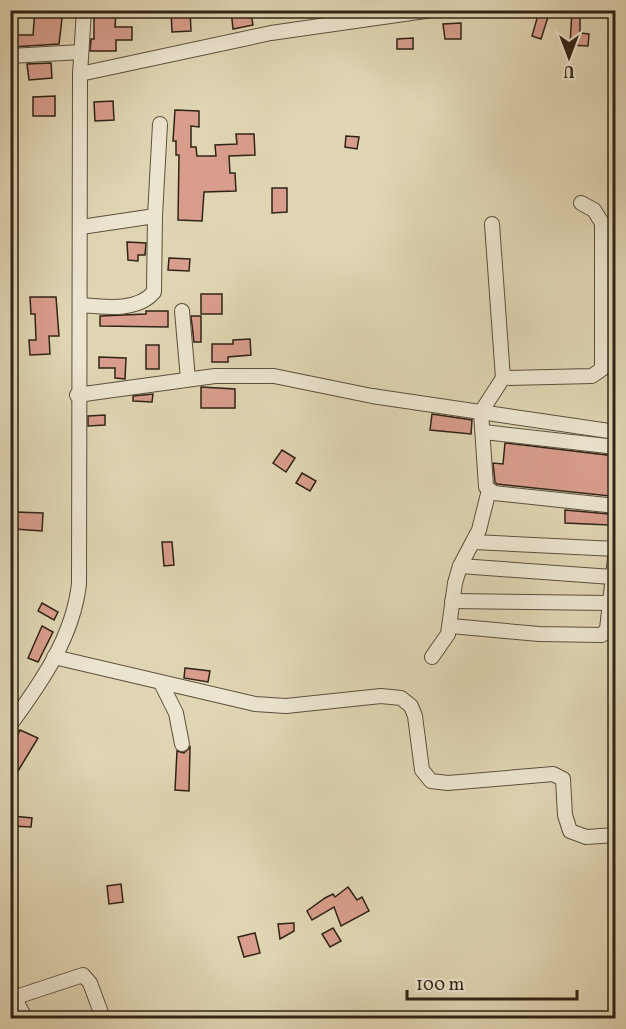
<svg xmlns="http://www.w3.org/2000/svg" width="626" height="1029" viewBox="0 0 626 1029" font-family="Vollkorn,serif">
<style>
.building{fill:#d89d8c;stroke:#302416;stroke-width:1.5}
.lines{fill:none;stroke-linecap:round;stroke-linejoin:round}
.minor-casing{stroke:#5c503d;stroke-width:16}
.minor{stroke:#ebe4ce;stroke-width:14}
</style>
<rect width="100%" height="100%" fill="#e0d5b3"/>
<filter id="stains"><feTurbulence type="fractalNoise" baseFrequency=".00333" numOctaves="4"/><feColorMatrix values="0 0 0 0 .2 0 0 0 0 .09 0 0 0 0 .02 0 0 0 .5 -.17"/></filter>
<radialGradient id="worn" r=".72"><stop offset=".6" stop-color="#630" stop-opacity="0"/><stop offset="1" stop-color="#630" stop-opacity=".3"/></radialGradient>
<g class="building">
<polygon points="35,10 63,10 59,44 12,47 12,35 33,35"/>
<polygon points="171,10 190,10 191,31 172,32"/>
<polygon points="231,10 247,10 247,15 251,14 253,25 233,29"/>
<polygon points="572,10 580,10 580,33 589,34 588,46 570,45"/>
<polygon points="94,12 116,13 115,27 132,27 132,40 116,40 116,51 90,51 91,39 94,39"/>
<polygon points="538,15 548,17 541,39 532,36"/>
<polygon points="461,23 461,39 445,39 443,24"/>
<polygon points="413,38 413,49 397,49 397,39"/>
<polygon points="51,63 52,78 29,80 27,64"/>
<polygon points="55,96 55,116 33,116 33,97"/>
<polygon points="113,101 114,120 95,121 94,102"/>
<polygon points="175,110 199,111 199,127 191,126 191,147 196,147 197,156 216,156 215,145 237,144 236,134 254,134 255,155 229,156 230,173 235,173 236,191 204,192 202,221 178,220 179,155 176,155 176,141 173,141"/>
<polygon points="346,136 359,137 357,149 345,147"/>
<polygon points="272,188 287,188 287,212 272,213"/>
<polygon points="127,242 146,243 145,255 138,255 138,261 128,260"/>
<polygon points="169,258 190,259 189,271 168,270"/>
<rect x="201" y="294" width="21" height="20"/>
<polygon points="30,297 56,297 59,336 49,336 50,354 30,355 29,340 36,340 35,314 31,314"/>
<polygon points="146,311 168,311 168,327 100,326 100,316 146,314"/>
<polygon points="191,316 201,316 201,342 194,342"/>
<polygon points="250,339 251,355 228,357 228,362 212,362 212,344 233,344 233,340"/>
<rect x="146" y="345" width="13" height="24"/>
<polygon points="99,357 126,358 125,379 115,378 115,368 99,368"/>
<polygon points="201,387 235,389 235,408 201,408"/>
<polygon points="153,394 152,402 133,401 133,396"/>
<polygon points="432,414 472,420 471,434 430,430"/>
<polygon points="105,415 105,425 88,426 88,416"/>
<polygon points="505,443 615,456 615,486 611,486 610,496 497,484 495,482 493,463 503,464"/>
<polygon points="282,450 295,458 286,472 273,463"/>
<polygon points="302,473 316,481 310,491 296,483"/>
<polygon points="565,510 609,514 609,525 565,523"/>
<polygon points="16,512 43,513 42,531 15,529"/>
<polygon points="162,542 172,542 174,565 164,566"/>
<polygon points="42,603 58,612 54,620 38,611"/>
<polygon points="42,626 53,632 38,662 28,658"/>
<polygon points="185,668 210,671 208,682 184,678"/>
<polygon points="20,730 38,738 18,771 10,767 10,750"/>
<polygon points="190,747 189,791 175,790 177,751 184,753"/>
<polygon points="13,816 32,818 31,827 12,826"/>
<polygon points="121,884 123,902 109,904 107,886"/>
<polygon points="348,887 357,900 362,897 369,911 341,926 334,907 312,920 307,911 325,898 333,894 335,897"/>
<polygon points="294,923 294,931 280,939 278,924"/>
<polygon points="333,928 341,941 330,947 322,934"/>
<polygon points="255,933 260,953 244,957 238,937"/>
</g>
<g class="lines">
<defs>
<g id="minor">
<polyline points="10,56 81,52"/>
<polyline points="80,74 271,33 432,10"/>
<polyline points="581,203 594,210 602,223 602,369 592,376 503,378 481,412 486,487 494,493 616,506"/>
<polyline points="155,216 160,124"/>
<polyline points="492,224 503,378"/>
<path d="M 80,305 C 104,307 137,312 154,292 L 155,216 L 81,227"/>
<polyline points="182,311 188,379"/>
<polyline points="77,395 215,376 274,376 372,396 616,432"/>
<polyline points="484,432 616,447"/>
<polyline points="474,542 616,549"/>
<polyline points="460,566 612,577"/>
<polyline points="452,601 609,603"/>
<polyline points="451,626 539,634 602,635 607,629 616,550"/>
<polyline points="54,657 255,704 286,706 381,696 401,698 411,706 415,716 422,770 431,781 448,783 553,774 563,779 565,815 570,831 586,837 616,835"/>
<polyline points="432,657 448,634 455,583 460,566 479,530 489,490"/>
<polyline points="161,683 176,713 182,744"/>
<path d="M 10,725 C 41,683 73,637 79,584 L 80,74 L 84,10"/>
<polyline points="11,991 25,1018"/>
<polyline points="13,998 83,975 90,983 103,1018"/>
</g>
</defs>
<use href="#minor" class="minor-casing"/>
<use href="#minor" class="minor"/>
</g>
<rect width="626" height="1029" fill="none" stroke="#e0d5b3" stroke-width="36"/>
<rect x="12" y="12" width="602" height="1005" fill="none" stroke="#302416" stroke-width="3"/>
<rect x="18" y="18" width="590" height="993" fill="none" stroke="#302416" stroke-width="1.5"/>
<g transform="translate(569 57) rotate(180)" stroke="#ebe4ce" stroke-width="4.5" paint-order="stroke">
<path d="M0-4.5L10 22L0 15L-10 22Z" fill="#302416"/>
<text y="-9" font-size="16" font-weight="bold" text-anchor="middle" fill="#302416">U</text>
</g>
<path d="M407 990v9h170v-9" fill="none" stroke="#302416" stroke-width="3"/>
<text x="416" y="990" font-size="18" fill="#302416" stroke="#ebe4ce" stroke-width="4.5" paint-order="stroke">100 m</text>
<rect width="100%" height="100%" filter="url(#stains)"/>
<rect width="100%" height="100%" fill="url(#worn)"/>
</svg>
